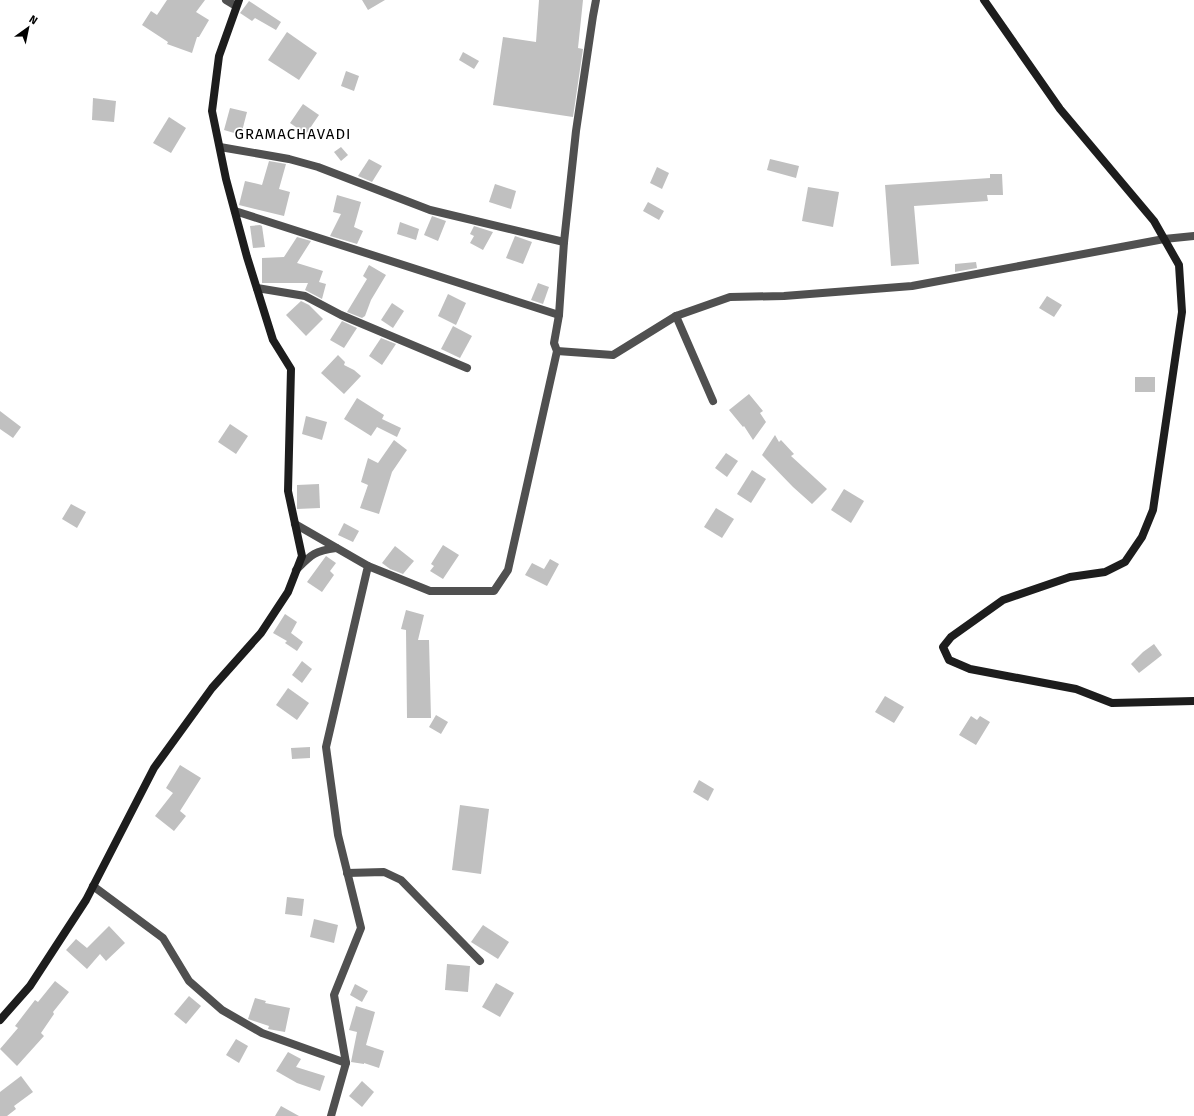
<svg xmlns="http://www.w3.org/2000/svg" width="1194" height="1116" viewBox="0 0 1194 1116" font-family="'Fira Sans',sans-serif">
<style>
.building{fill:#c0c0c0}
.lines{fill:none;stroke-linecap:round;stroke-linejoin:round}
.street{stroke:#505050;stroke-width:8}
.secondary{stroke:#1d1d1d;stroke-width:8}
.labels{text-anchor:middle;stroke-width:3.5;stroke-linejoin:round;paint-order:stroke}
.quarter-label{font-size:15px;letter-spacing:1px;fill:#000;stroke:#fff}
</style>
<rect width="100%" height="100%" fill="#fff"/>
<g class="building">
<polygon points="167,0 205,0 196,12 209,20 199,37 197,37 192,53 167,44 168,42 142,25 151,11 157,15"/>
<polygon points="362,0 385,0 368,10"/>
<polygon points="539,0 583,0 578,48 583,49 573,117 493,105 503,37 536,42"/>
<polygon points="249,1 281,22 276,30 255,18 252,21 240,13"/>
<polygon points="287,32 317,53 299,80 268,60"/>
<polygon points="463,52 479,61 474,69 459,60"/>
<polygon points="346,71 359,76 354,91 341,86"/>
<polygon points="93,98 116,101 114,122 92,120"/>
<polygon points="303,104 319,115 306,134 290,123"/>
<polygon points="230,108 247,112 241,135 224,130"/>
<polygon points="169,117 186,128 171,153 153,143"/>
<polygon points="341,147 348,155 341,161 334,152"/>
<polygon points="369,159 382,166 372,182 358,176"/>
<polygon points="770,159 799,166 796,178 767,170"/>
<polygon points="269,161 286,164 279,189 290,192 284,216 239,205 245,181 262,185"/>
<polygon points="657,167 669,173 662,189 650,183"/>
<polygon points="990,174 1002,174 1003,195 987,195 988,201 914,206 919,264 891,266 885,185 990,178"/>
<polygon points="495,184 516,191 511,209 489,202"/>
<polygon points="808,187 839,192 833,227 802,221"/>
<polygon points="337,195 361,202 354,227 363,231 357,244 330,236 341,214 333,212"/>
<polygon points="648,202 664,211 659,220 643,211"/>
<polygon points="432,216 446,221 438,241 424,235"/>
<polygon points="400,222 419,229 416,240 397,234"/>
<polygon points="260,225 262,226 265,247 253,248 250,226"/>
<polygon points="474,226 493,232 483,250 470,243 474,236 470,234"/>
<polygon points="515,236 532,242 523,264 506,258"/>
<polygon points="297,237 311,241 297,263 323,271 319,282 326,284 322,299 305,290 308,283 262,283 262,258 284,257"/>
<polygon points="976,262 977,268 955,272 955,264"/>
<polygon points="369,265 386,275 371,300 365,316 362,318 347,312 367,279 363,276"/>
<polygon points="538,283 549,287 543,304 531,300"/>
<polygon points="448,294 466,303 456,325 438,316"/>
<polygon points="1047,296 1062,305 1054,317 1039,308"/>
<polygon points="301,301 309,305 323,319 306,336 286,315"/>
<polygon points="392,303 404,311 393,328 381,320"/>
<polygon points="342,321 357,328 344,348 330,340"/>
<polygon points="453,326 472,336 460,358 441,349"/>
<polygon points="381,338 396,344 382,365 369,356"/>
<polygon points="338,355 345,362 344,365 354,370 361,376 344,394 321,373"/>
<rect x="1135" y="377" width="20" height="15"/>
<polygon points="749,394 763,411 760,413 766,422 753,440 744,426 743,427 729,410"/>
<polygon points="357,398 384,415 382,419 401,428 397,437 377,427 371,436 344,419"/>
<polygon points="0,411 21,427 13,438 0,429"/>
<polygon points="306,416 327,422 322,440 302,434"/>
<polygon points="230,424 248,436 236,454 218,442"/>
<polygon points="775,435 779,442 781,440 794,454 791,456 827,489 812,504 793,487 762,455"/>
<polygon points="394,440 407,450 392,472 379,514 360,508 368,485 361,482 368,458 378,463"/>
<polygon points="726,453 738,461 727,477 715,468"/>
<polygon points="752,470 766,479 751,503 737,494"/>
<polygon points="319,484 320,508 297,509 297,485"/>
<polygon points="844,489 864,501 851,523 831,510"/>
<polygon points="71,504 86,512 77,528 62,519"/>
<polygon points="716,508 734,519 722,538 704,527"/>
<polygon points="344,523 359,531 353,542 338,535"/>
<polygon points="443,545 459,555 443,579 430,571 434,566 431,564"/>
<polygon points="395,546 414,561 403,574 390,569 382,563"/>
<polygon points="326,556 336,563 330,571 334,575 322,592 307,582"/>
<polygon points="550,559 559,564 547,586 525,575 532,563 544,569"/>
<polygon points="406,610 424,615 418,640 429,640 431,718 407,718 406,630 401,629"/>
<polygon points="285,614 297,622 291,633 303,642 297,651 285,643 287,641 273,633"/>
<polygon points="1154,644 1162,655 1139,673 1131,664 1143,652"/>
<polygon points="302,661 312,669 302,683 292,675"/>
<polygon points="288,688 309,703 297,720 276,705"/>
<polygon points="885,696 904,707 894,723 875,712"/>
<polygon points="436,715 448,722 441,734 429,727"/>
<polygon points="971,716 977,720 980,716 990,722 976,745 959,735"/>
<polygon points="310,747 310,758 292,759 291,748"/>
<polygon points="180,765 201,778 180,811 186,816 174,831 155,816 173,793 166,788"/>
<polygon points="699,780 714,789 708,801 693,792"/>
<polygon points="460,805 489,809 481,874 452,870"/>
<polygon points="287,897 304,899 302,916 285,914"/>
<polygon points="314,919 338,925 334,943 310,937"/>
<polygon points="483,925 509,942 498,959 471,942"/>
<polygon points="109,926 125,943 106,961 100,954 87,969 66,950 76,939 87,948"/>
<polygon points="447,964 470,966 468,992 445,990"/>
<polygon points="55,981 69,992 53,1012 54,1014 41,1033 44,1036 17,1066 0,1049 18,1028 15,1026 35,1000 38,1002"/>
<polygon points="496,983 514,993 500,1017 482,1007"/>
<polygon points="355,984 368,991 362,1002 350,995"/>
<polygon points="189,996 201,1006 186,1024 174,1014"/>
<polygon points="255,998 266,1001 265,1003 290,1008 285,1032 268,1029 269,1026 248,1019"/>
<polygon points="356,1006 375,1012 366,1045 384,1051 379,1068 364,1063 364,1064 351,1062 357,1032 349,1030"/>
<polygon points="236,1039 248,1046 239,1063 226,1055"/>
<polygon points="288,1052 301,1059 296,1067 325,1076 320,1091 297,1083 276,1071"/>
<polygon points="21,1076 33,1092 14,1106 16,1109 7,1116 0,1116 0,1092"/>
<polygon points="362,1081 374,1092 362,1107 349,1096"/>
<polygon points="281,1106 299,1116 275,1116"/>
</g>
<g class="lines">
<g class="street">
<polyline points="226,0 236,6"/>
<polyline points="220,147 289,159 318,167 430,210 564,242"/>
<polyline points="235,211 559,315"/>
<polyline points="257,288 305,296 341,315 467,368"/>
<polyline points="676,316 713,401"/>
<polyline points="557,351 613,355 676,316 730,297 784,296 912,286 1164,239 1194,236"/>
<polyline points="295,524 368,566 326,747 338,835 361,928 334,995 346,1063 331,1116"/>
<polyline points="368,566 430,591 494,591 508,570 557,351 554,343 559,315 564,242 576,131 593,16 596,0"/>
<path d="M 296,570 C 311,555 314,551 336,548"/>
<polyline points="347,873 384,872 401,880 480,961"/>
<polyline points="93,886 163,938 189,981 222,1010 262,1033 346,1063"/>
</g>
<g class="secondary">
<polyline points="984,0 1060,109 1154,221 1179,265 1182,312 1153,510 1142,537 1125,562 1105,572 1070,577 1003,600 951,637 943,647 949,660 970,669 1076,689 1112,703 1194,701"/>
<polyline points="0,1020 30,986 86,900 154,768 212,688 261,633 288,592 302,556 288,491 291,369 273,340 247,257 226,179 212,111 219,56 239,0"/>
</g>
</g>
<g class="labels">
<g class="quarter-label">
<text x="293" y="139">GRAMACHAVADI</text>
</g>
</g>
<g transform="translate(28 28) rotate(33)" stroke="#ffffff" stroke-width="3" paint-order="stroke">
<path d="M0-3L7 15L0 10L-7 15Z" fill="#000000"/>
<text y="-6" font-size="11" font-weight="bold" text-anchor="middle" fill="#000000">N</text>
</g>
</svg>
